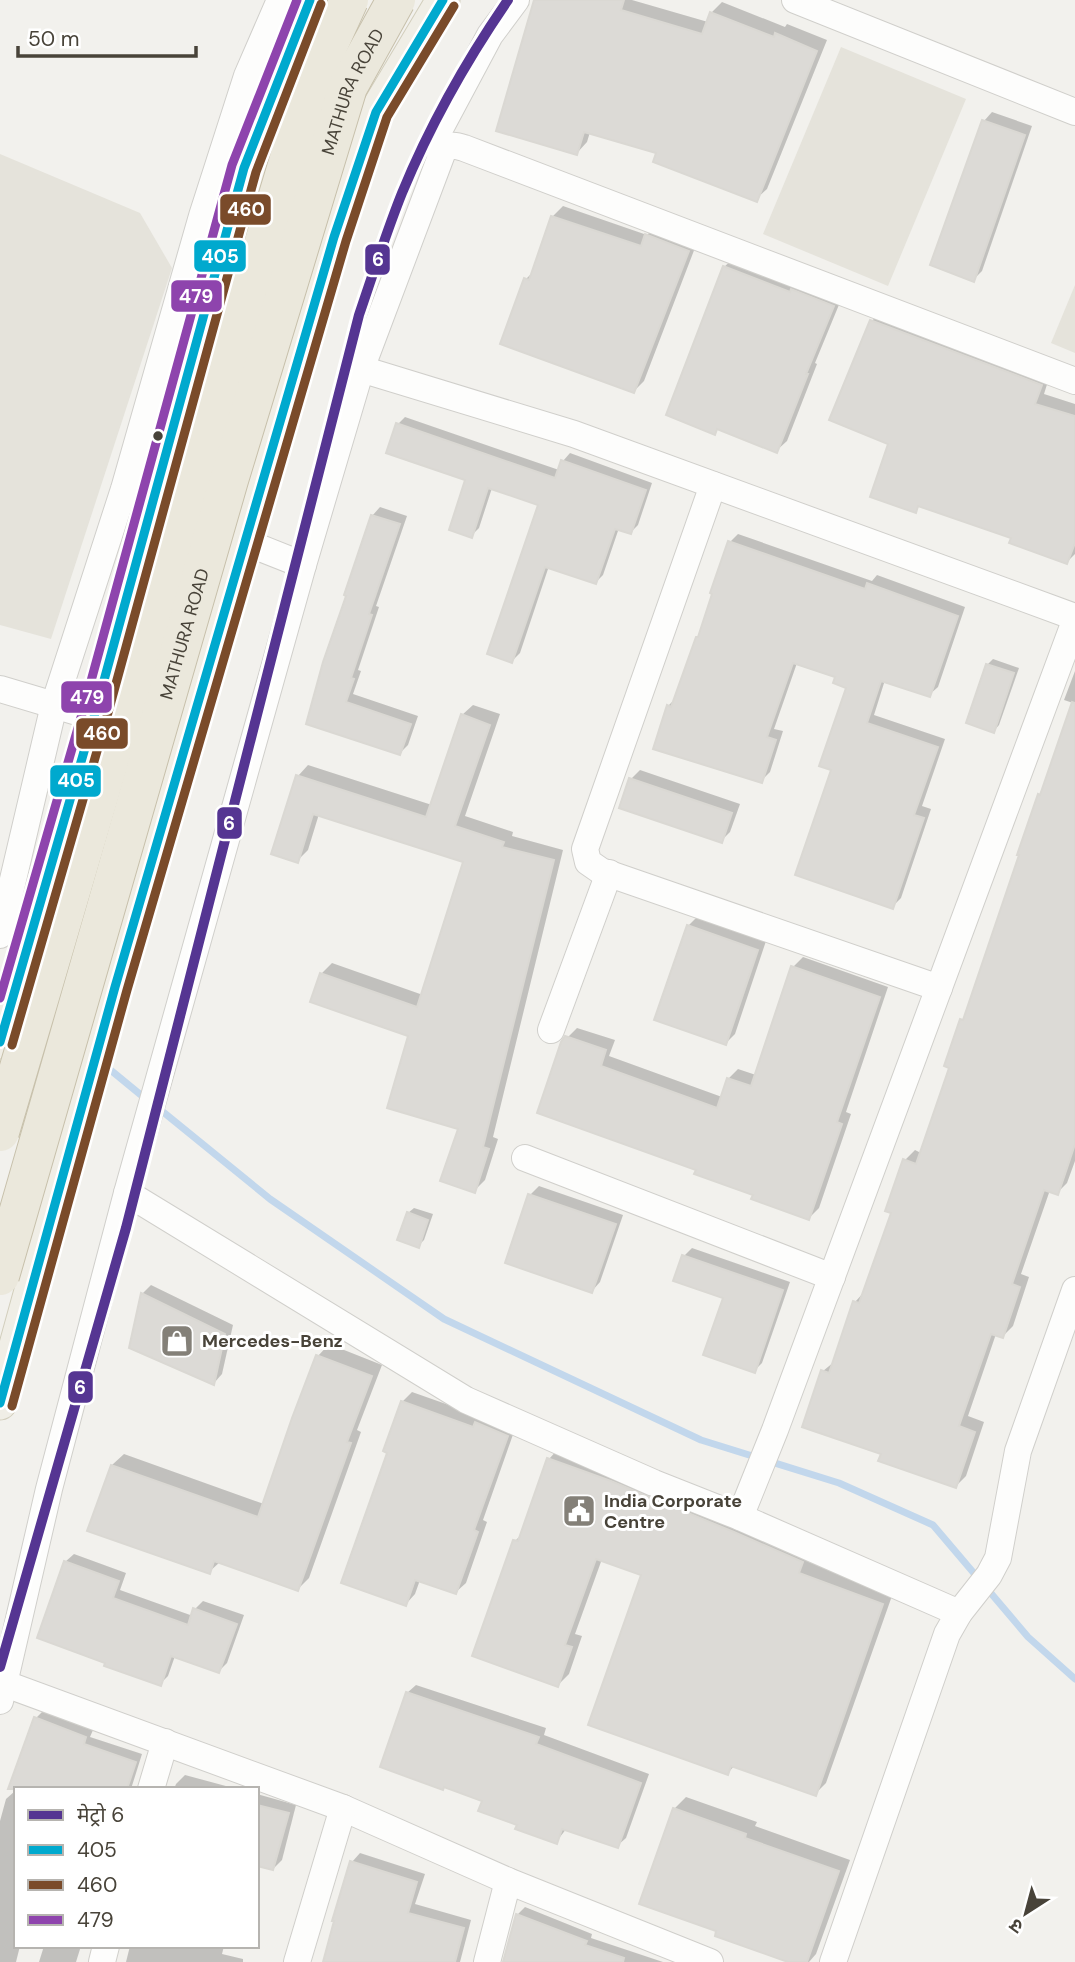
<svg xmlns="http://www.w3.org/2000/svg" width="1075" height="1962" viewBox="0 0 1075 1962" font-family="'DM Sans','Noto Sans Devanagari',sans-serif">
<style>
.residential{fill:#e5e3db}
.shadow{fill:#0003}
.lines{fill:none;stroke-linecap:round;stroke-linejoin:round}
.stream{stroke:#c2d7ec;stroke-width:7}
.building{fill:#dcdad6;stroke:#dad8d3;stroke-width:2}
.minor-casing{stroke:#d0cfcb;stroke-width:28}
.major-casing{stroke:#d2cebc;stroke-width:35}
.minor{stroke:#fdfdfc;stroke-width:26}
.major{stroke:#f0eee6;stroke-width:33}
.highway-bridge-casing{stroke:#c7c0ab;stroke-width:40;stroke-linecap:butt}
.highway-bridge{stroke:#ebe8dc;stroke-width:38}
.bus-1-casing{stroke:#fff;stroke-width:14}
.bus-2-casing{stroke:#fff;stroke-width:14}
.bus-3-casing{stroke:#fff;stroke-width:14}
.bus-1{stroke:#00a9ce;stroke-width:9}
.bus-2{stroke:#7a4b2a;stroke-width:9}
.bus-3{stroke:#8e44ad;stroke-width:9}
.metro-1-casing{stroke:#fff;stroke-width:16}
.metro-1{stroke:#553592;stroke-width:10}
.bus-dot{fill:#484339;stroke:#fff;stroke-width:2.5}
.labels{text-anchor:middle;stroke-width:6;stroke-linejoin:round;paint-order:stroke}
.street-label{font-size:18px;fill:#484339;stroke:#fff}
.poi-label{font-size:18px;font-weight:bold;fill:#484339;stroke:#fff;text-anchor:start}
.line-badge{stroke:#fff;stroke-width:2.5}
.badge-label{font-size:19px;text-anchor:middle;font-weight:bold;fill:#fff}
</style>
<rect width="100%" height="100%" fill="#f2f1ed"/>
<g class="residential">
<polygon points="841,47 966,99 888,286 763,234"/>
<polygon points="0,154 140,213 172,268 51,639 0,625"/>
<polygon points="1075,285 1075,353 1051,343"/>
</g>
<g class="shadow">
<polygon points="536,0 632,0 708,22 711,13 722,2 785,27 787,24 827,40 767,189 756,199 659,152 590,132 587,142 577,153"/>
<polygon points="992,112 1032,126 982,271 973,280 984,121"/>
<polygon points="563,206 647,235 657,225 698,240 644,381 634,391 526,279 534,271 552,217"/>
<polygon points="735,257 843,295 815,363 817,364 787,441 776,451 719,428 714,433 724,267"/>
<polygon points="881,311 1050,375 1044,394 1075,404 1075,554 1067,562 1013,537 920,505 915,511 890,443 872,321"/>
<polygon points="405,417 559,470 563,461 570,453 652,483 638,525 631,532 619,528 603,575 596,582 549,566 520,653 512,661 540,504 492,488 479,528 471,536 467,479 398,424"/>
<polygon points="380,507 407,516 376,606 379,607 358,670 361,671 353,694 418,716 408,745 400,753 309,723 372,516"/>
<polygon points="738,534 872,581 877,575 965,607 938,687 929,695 885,680 874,715 945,739 922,806 931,809 901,898 892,907 833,769 848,687 837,676 797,663 774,729 783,731 770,772 761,781 668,706 676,698 700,635 730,542"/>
<polygon points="993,659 1019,668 999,725 994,731 987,665"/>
<polygon points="1075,671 1075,1161 1067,1183 1057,1193 1050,1190 1021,1274 1029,1277 1013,1326 1003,1336 996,1334 968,1416 984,1422 966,1476 956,1486 883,1453 823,1371 834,1362 855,1302 865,1291 893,1212 905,1160 915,1150 921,1153 951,1067 962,1020 967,1015 1039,795 1043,791 1073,703 1064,700"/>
<polygon points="473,705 500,714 465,816 513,832 512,836 563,850 493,1137 498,1139 485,1180 474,1191 460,1128 411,1035 321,974 332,963 423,995 465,861 319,814 308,850 297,861 298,776 308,765 432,805 462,715"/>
<polygon points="640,770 740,804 730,832 721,841 631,779"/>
<polygon points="697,917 766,941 735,1034 726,1043 688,926"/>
<polygon points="803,957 888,987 846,1112 851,1114 819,1208 809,1218 698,1169 567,1038 577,1028 615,1040 609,1056 722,1097 728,1079 738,1069 756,1075 793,967"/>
<polygon points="539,1186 623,1215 600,1282 592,1291 530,1195"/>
<polygon points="414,1208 433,1214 424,1240 418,1246 408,1213"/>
<polygon points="692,1248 790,1282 762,1363 754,1371 725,1297 684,1256"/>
<polygon points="151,1285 233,1325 222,1374 214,1383 142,1294"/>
<polygon points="329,1344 382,1365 357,1430 361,1432 309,1578 298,1589 220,1562 209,1572 90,1530 112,1465 124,1454 264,1504 318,1356"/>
<polygon points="412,1392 483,1417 516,1426 483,1520 487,1522 466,1583 456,1592 420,1580 415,1594 406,1604 389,1452 402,1402"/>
<polygon points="559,1448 813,1551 809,1562 893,1593 826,1783 815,1794 735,1765 728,1773 643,1574 602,1559 575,1634 582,1636 569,1674 558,1685 515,1541 523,1533 549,1459"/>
<polygon points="74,1554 126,1573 120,1590 193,1616 195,1609 203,1601 244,1615 227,1663 219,1671 175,1656 168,1676 160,1684 65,1562"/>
<polygon points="416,1685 546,1728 544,1735 649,1774 626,1838 617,1846 567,1828 556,1842 519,1824 484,1800 407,1693"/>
<polygon points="43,1711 93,1730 90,1737 142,1754 131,1789 78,1789 36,1718"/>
<polygon points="185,1775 237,1789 174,1789 176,1784"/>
<polygon points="15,1791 16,1946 20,1946 16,1962 0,1962 0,1821 6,1799"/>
<polygon points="257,1794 296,1805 282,1860 273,1869 257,1864"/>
<polygon points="686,1797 757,1822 755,1826 850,1860 816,1954 809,1962 793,1962 719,1930 674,1809"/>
<polygon points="360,1853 425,1874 415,1904 471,1920 460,1962 325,1962 352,1862"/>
<polygon points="525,1907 592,1934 591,1938 663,1962 508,1962 505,1961 518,1914"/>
<polygon points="44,1946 81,1946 76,1962 39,1962"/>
<polygon points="130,1946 224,1946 222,1954 243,1959 243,1962 126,1962"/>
</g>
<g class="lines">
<g class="stream">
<polyline points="102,1063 147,1100"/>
<polyline points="157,1107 270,1199 444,1319 701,1440 839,1483 933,1525 1028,1637 1075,1679"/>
</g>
</g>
<g class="building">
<polygon points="534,0 624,0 621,10 702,34 710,12 774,37 775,33 817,51 757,202 653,162 656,153 584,132 577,155 496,131"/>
<polygon points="982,120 1025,135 974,282 930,265"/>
<polygon points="551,216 641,246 645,234 689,251 634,393 500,344 524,278 529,280"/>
<polygon points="723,266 790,292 791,289 834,306 806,374 808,374 777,453 717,429 715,435 666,415"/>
<polygon points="870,320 1042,385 1035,404 1075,416 1075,543 1067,564 1009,543 1011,538 918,506 916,513 870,497 888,444 829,420"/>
<polygon points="396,423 555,478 561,460 646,490 631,534 615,529 596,584 545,567 512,663 487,654 538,505 488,488 472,538 449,530 465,480 386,453"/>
<polygon points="371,515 400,524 369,614 372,615 351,678 354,679 346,702 411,724 400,755 306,724 323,662 346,596 344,595"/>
<polygon points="728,541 865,589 867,583 958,616 930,697 881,681 867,723 938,747 914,815 924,818 893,909 795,875 831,770 819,766 846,688 833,683 835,677 793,663 767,737 776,740 762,783 653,749 667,705 671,707 696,637 698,637 712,594 710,593"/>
<polygon points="986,664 1014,673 994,733 966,723"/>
<polygon points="1072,702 1075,703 1075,1144 1058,1195 1044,1190 1012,1284 1020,1287 1003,1338 991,1334 959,1426 975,1432 956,1488 878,1461 881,1454 802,1427 821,1370 829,1373 853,1301 859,1303 891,1213 885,1211 903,1159 916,1164 949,1068 944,1066 960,1019 963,1020 1019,855 1017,855 1038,794 1040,795"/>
<polygon points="461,714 490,725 455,826 504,842 502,847 554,860 483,1147 489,1149 475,1193 440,1181 458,1129 387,1108 408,1036 310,1002 320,973 417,1007 463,862 313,814 298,863 271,854 296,775 426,817"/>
<polygon points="629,778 732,813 722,843 619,808"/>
<polygon points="687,925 758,950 726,1045 654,1020"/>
<polygon points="791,966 880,997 837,1122 842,1124 809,1220 751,1199 753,1195 694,1174 696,1170 537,1113 561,1042 565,1036 606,1050 601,1066 717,1108 727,1078 751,1086"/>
<polygon points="528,1194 616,1224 592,1293 505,1263"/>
<polygon points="407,1212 428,1220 419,1248 397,1240"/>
<polygon points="682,1255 783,1290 755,1373 703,1355 723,1298 673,1281"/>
<polygon points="141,1293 225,1334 214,1385 129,1348"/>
<polygon points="316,1355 372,1376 347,1442 351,1443 298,1591 214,1561 210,1574 87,1531 111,1465 258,1517 292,1418"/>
<polygon points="401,1401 473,1427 475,1422 508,1436 474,1530 478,1532 456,1594 415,1580 406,1606 341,1583 387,1453 383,1451"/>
<polygon points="547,1458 611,1481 734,1532 803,1562 799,1573 883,1604 816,1796 731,1766 728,1775 588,1725 641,1575 596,1559 565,1645 572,1647 558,1687 472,1656 513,1540 518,1541"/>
<polygon points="64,1561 119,1581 113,1598 188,1625 193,1608 237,1624 219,1673 171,1656 161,1686 104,1666 105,1663 37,1638"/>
<polygon points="406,1692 539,1737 536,1744 641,1783 618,1848 562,1829 557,1844 515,1829 517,1825 478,1811 482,1801 444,1787 443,1790 380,1767"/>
<polygon points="34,1717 86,1737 84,1744 136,1762 127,1789 8,1789"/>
<polygon points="257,1805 289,1813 273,1870 257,1866"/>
<polygon points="673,1808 746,1834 745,1838 839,1871 807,1962 788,1962 715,1936 716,1931 639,1904"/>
<polygon points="350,1861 417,1882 408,1913 464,1928 455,1962 323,1962 334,1921 332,1921"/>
<polygon points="516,1914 587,1941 585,1945 624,1958 623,1962 503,1962"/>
</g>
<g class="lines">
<defs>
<g id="minor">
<polyline points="795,0 1075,112"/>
<polyline points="443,151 437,147 434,140 490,35 516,0"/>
<polyline points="361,369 574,434 1075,617"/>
<polyline points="713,485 585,849 588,862 601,871 939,988"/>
<polyline points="245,542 303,565"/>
<polyline points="0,689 94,717"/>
<polyline points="0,935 54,705 124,489 202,216 247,76 280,0"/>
<polyline points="551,1030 609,873"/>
<polyline points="525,1158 832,1277"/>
<polyline points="127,1193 466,1400 654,1483 740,1517 775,1430 1075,621"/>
<polyline points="740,1517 959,1613"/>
<polyline points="0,1682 343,1808 508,1881 710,1962"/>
<path d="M 0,1701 L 49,1489 L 127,1193 L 303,565 L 361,369 L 443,151 C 450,144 455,145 464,148 L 1075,381"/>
<polyline points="151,1789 165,1742"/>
<polyline points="102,1962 106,1946"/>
<polyline points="297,1962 343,1808"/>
<polyline points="487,1962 508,1881"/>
<polyline points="833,1962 947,1634 959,1613 989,1575 998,1558 1018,1451 1075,1290"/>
</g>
<g id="major">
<polyline points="0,1042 94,717 244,168 310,0"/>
<polyline points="0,1403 115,987 334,237 376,112 443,0"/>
</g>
</defs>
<use href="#minor" class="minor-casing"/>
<use href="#major" class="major-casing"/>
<use href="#minor" class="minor"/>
<use href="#major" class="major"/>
<defs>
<g id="highway-bridge">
<polyline points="0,1132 181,518 313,79 349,0"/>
<path id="s1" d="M 0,1276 L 229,480 L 348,87 L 396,0"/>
</g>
</defs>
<use href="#highway-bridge" class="highway-bridge-casing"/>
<use href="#highway-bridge" class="highway-bridge"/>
<defs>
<g id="bus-1">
<polyline points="0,1042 94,717 244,168 310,0"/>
<polyline points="0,1403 115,987 334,237 376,112 443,0"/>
</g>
<g id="bus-2">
<polyline points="12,1045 106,720 256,172 321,4"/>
<polyline points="12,1406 127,990 346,241 387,117 454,6"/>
</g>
<polyline id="bus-3" points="0,998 82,714 232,165 297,0"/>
</defs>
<use href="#bus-1" class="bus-1-casing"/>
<use href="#bus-2" class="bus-2-casing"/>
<use href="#bus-3" class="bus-3-casing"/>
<use href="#bus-1" class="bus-1"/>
<use href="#bus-2" class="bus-2"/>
<use href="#bus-3" class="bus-3"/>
<defs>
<path id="metro-1" d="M 0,1667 L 126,1228 L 359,315 C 373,274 386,233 402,193 C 430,125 466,61 508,0"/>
</defs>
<use href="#metro-1" class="metro-1-casing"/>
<use href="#metro-1" class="metro-1"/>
</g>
<defs>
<symbol id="shop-square" viewBox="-11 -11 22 22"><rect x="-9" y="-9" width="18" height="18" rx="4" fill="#848078" stroke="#fff"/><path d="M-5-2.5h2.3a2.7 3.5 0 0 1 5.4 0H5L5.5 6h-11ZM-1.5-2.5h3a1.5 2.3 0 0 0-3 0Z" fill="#fff"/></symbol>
<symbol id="civic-square" viewBox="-11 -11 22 22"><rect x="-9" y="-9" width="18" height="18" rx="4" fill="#848078" stroke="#fff"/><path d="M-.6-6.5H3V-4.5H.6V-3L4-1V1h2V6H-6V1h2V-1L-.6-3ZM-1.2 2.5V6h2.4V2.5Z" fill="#fff"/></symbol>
</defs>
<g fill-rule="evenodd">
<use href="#shop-square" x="158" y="1322" width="38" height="38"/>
<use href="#civic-square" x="560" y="1492" width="38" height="38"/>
</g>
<circle class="bus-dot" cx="158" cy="436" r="6"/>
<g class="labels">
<g class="street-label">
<text dy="6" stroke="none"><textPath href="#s1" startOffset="1236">MATHURA ROAD</textPath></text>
<text dy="6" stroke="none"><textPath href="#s1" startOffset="668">MATHURA ROAD</textPath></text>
</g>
<g class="poi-label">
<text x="202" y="1347">Mercedes-Benz</text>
<text x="604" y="1507">India Corporate<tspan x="604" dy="21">Centre</tspan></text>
</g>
</g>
<g class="line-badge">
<rect x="219" y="193" width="53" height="33" rx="7" fill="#7a4b2a"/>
<rect x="193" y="239" width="54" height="34" rx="7" fill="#00a9ce"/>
<rect x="364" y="243" width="27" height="33" rx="7" fill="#553592"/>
<rect x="170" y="279" width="53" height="34" rx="7" fill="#8e44ad"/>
<rect x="60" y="680" width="53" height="34" rx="7" fill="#8e44ad"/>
<rect x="75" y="717" width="54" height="33" rx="7" fill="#7a4b2a"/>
<rect x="49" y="764" width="53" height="34" rx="7" fill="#00a9ce"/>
<rect x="216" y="806" width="27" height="34" rx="7" fill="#553592"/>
<rect x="67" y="1370" width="27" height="34" rx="7" fill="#553592"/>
</g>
<g class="badge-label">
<text x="246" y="216">460</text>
<text x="220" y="263">405</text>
<text x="378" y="266">6</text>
<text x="196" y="303">479</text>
<text x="87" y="704">479</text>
<text x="102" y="740">460</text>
<text x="76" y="787">405</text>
<text x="229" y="830">6</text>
<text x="80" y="1394">6</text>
</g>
<rect x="14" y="1787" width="245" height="161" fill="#ffffff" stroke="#b6b4b0" stroke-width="2"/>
<rect x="28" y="1810" width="35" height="10" fill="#553592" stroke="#b6b4b0" stroke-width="2"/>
<text x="77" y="1822" font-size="21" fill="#484339">मेट्रो 6</text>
<rect x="28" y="1845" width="35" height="10" fill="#00a9ce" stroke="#b6b4b0" stroke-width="2"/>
<text x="77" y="1857" font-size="21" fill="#484339">405</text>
<rect x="28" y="1880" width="35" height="10" fill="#7a4b2a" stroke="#b6b4b0" stroke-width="2"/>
<text x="77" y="1892" font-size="21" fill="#484339">460</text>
<rect x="28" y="1915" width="35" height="10" fill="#8e44ad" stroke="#b6b4b0" stroke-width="2"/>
<text x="77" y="1927" font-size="21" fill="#484339">479</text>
<g transform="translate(1026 1913) rotate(216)" stroke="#ffffff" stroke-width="5" paint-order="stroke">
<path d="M0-5L12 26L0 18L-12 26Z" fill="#484339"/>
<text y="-10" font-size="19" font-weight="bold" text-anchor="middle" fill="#484339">उ</text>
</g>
<path d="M18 46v10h178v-10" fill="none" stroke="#484339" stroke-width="3.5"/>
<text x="28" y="46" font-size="21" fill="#484339" stroke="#ffffff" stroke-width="5" paint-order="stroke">50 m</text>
</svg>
